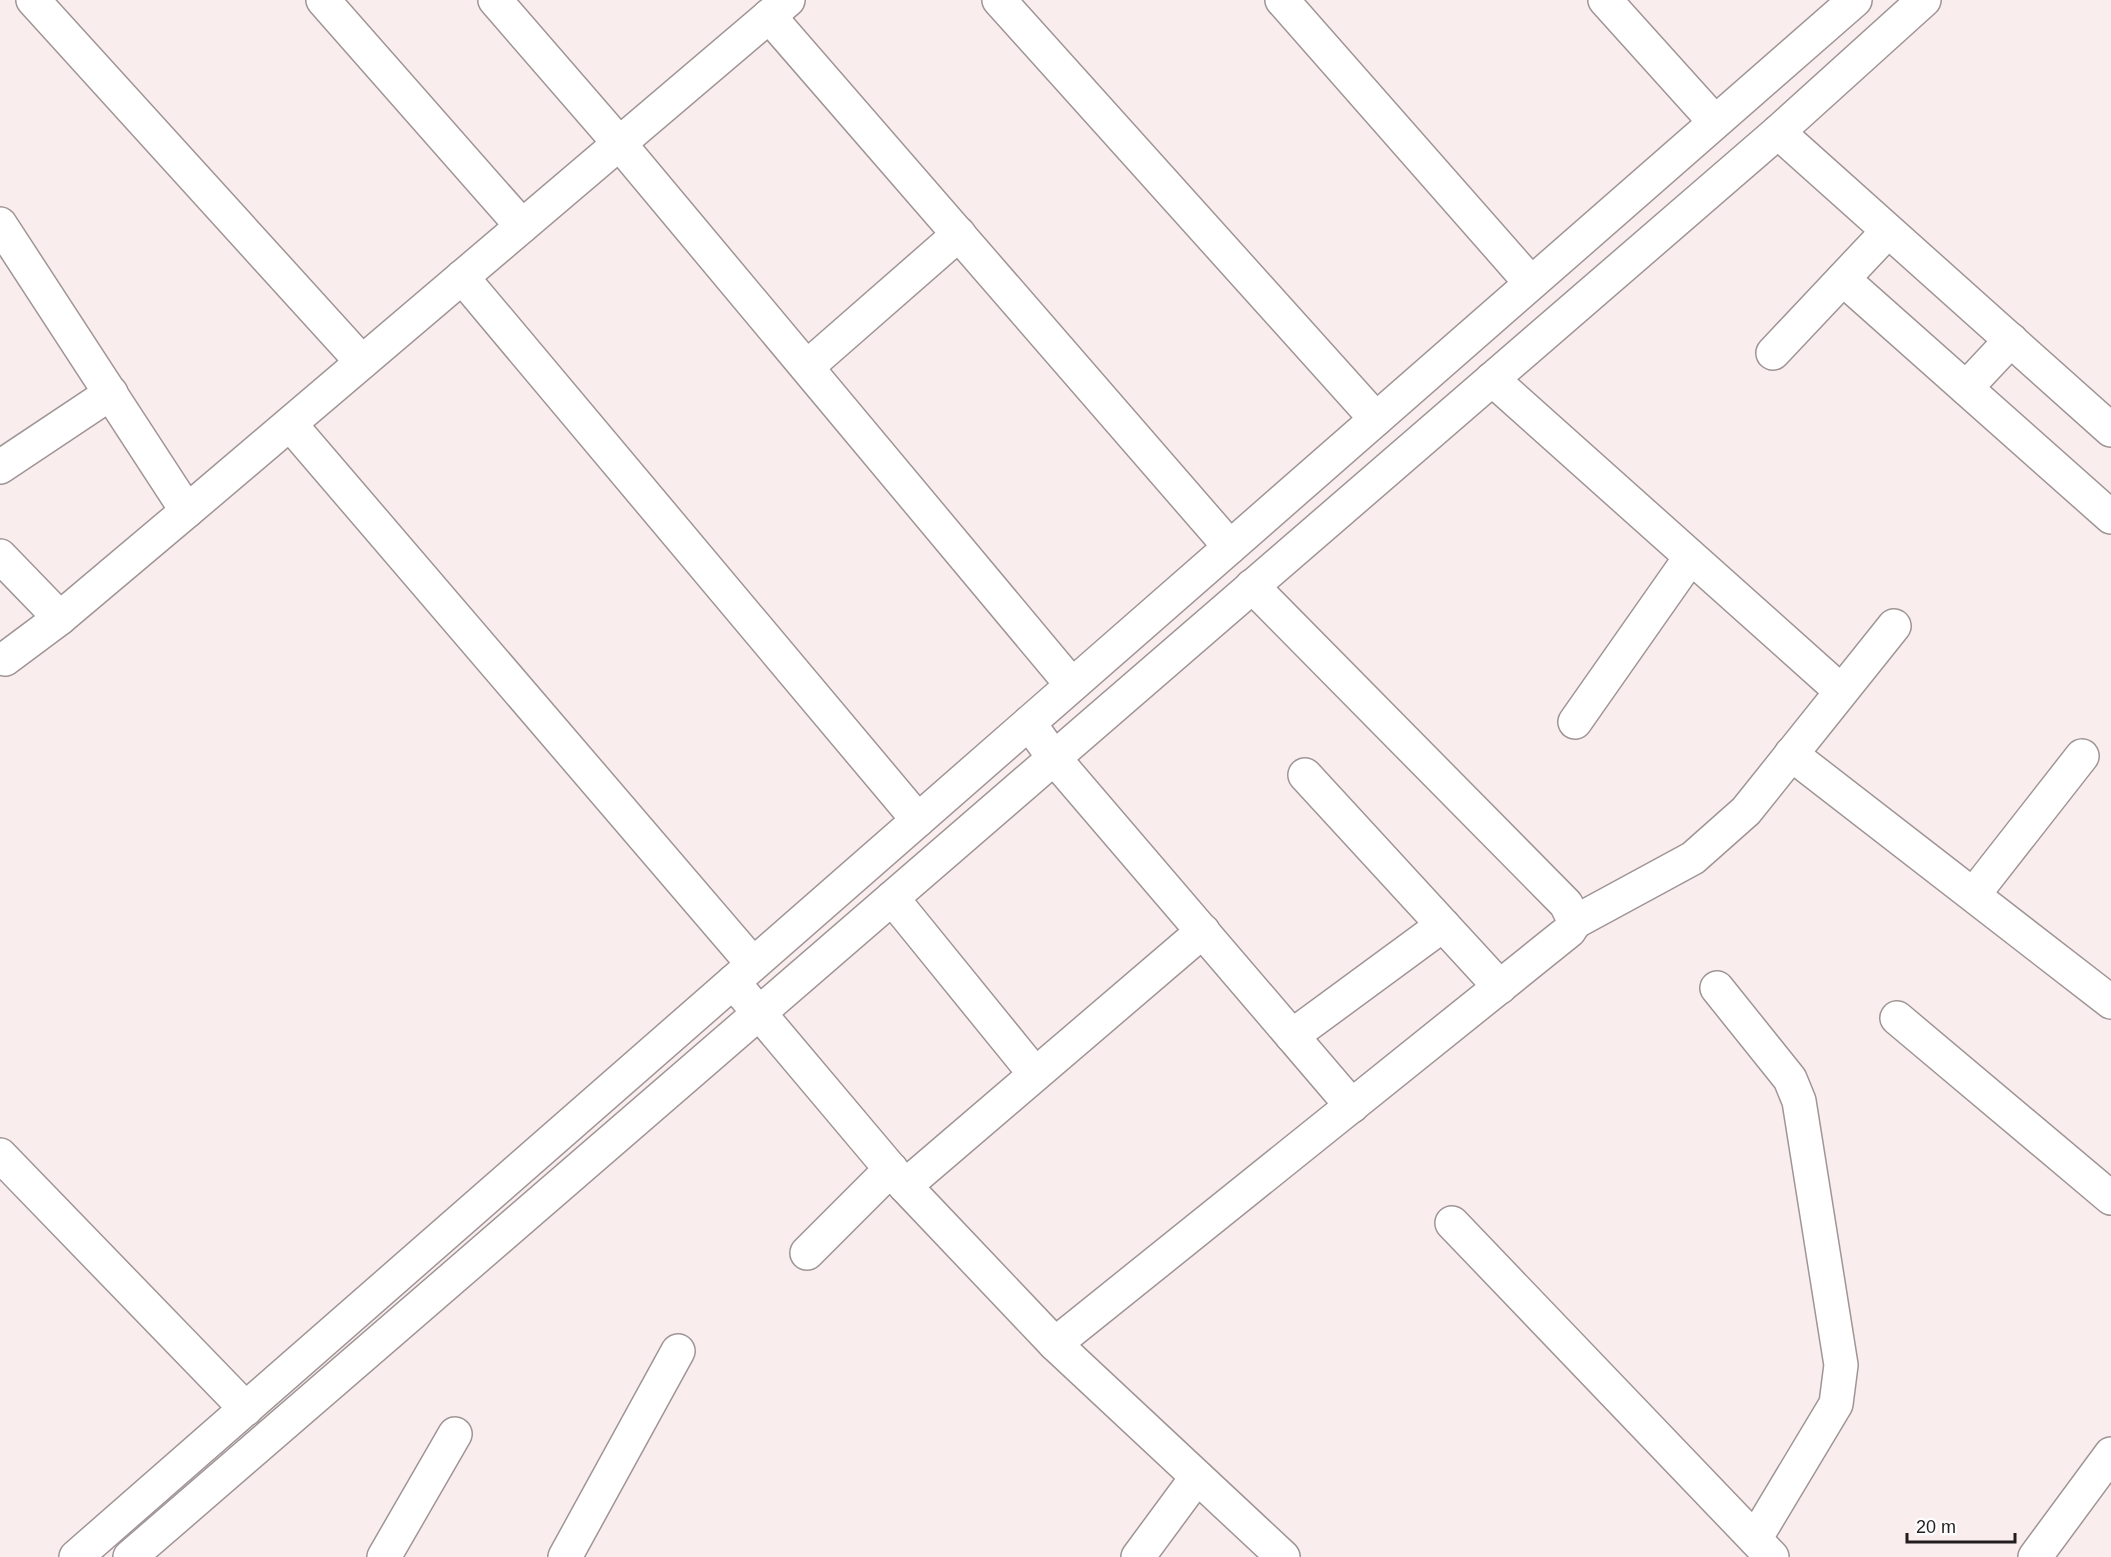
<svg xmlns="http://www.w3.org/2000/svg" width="2111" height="1557" viewBox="0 0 2111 1557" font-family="Arial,sans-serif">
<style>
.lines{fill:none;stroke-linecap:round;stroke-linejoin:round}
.minor-casing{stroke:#a09596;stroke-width:36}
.major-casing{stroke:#a09596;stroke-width:36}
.minor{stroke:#fff;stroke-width:33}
.major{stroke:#fff;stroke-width:33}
</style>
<rect width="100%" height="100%" fill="#f9edee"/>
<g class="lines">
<defs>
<g id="minor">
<polyline points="33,0 362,362"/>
<polyline points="323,0 522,226"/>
<polyline points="495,0 619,143 1072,685"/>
<polyline points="999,0 1376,419"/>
<polyline points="1282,0 1531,283"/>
<polyline points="1605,0 1715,122"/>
<polyline points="769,16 1230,547"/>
<polyline points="1778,132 2111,430"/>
<polyline points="0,224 187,511"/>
<polyline points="462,277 918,820"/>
<polyline points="1843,279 2111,517"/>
<polyline points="1773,353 1888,231"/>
<polyline points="807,367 959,234"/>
<polyline points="1492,379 1841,691"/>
<polyline points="1966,388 2011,340"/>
<polyline points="290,424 753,964"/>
<polyline points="0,467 111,393"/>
<polyline points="0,556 60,618"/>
<polyline points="5,659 60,618 187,511 788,0"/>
<polyline points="1575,722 1690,558"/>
<polyline points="1029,723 1054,758 1352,1106"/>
<polyline points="1791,754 2111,1002"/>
<polyline points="1305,775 1500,987"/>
<polyline points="1974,894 2082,756"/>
<polyline points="892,898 1035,1074"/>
<polyline points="1575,922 1693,858 1746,811 1894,626"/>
<polyline points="733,982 905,1186 1055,1344 1283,1557"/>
<polyline points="1717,988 1790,1079 1799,1101 1841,1365 1836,1404 1755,1539"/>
<polyline points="1897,1018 2111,1198"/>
<polyline points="1292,1036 1443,925"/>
<polyline points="0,1155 246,1409"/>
<polyline points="905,1186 1203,931"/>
<polyline points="1452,1223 1772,1557"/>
<polyline points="807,1253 891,1169"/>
<polyline points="1055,1344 1569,931 1575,922 1566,904 1252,586"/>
<polyline points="384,1557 455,1434"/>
<polyline points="565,1557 678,1351"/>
<polyline points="1138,1557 1197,1477"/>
<polyline points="2035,1557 2111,1454"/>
</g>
<g id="major">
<polyline points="76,1557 1855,0"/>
<polyline points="130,1557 1778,132 1924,0"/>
</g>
</defs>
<use href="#minor" class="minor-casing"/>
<use href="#major" class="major-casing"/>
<use href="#minor" class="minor"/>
<use href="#major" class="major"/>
</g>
<path d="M1907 1533v9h108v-9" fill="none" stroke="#221d1e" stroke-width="3"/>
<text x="1916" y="1533" font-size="18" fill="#221d1e" stroke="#fdfdfd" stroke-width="4.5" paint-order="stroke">20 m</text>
</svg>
